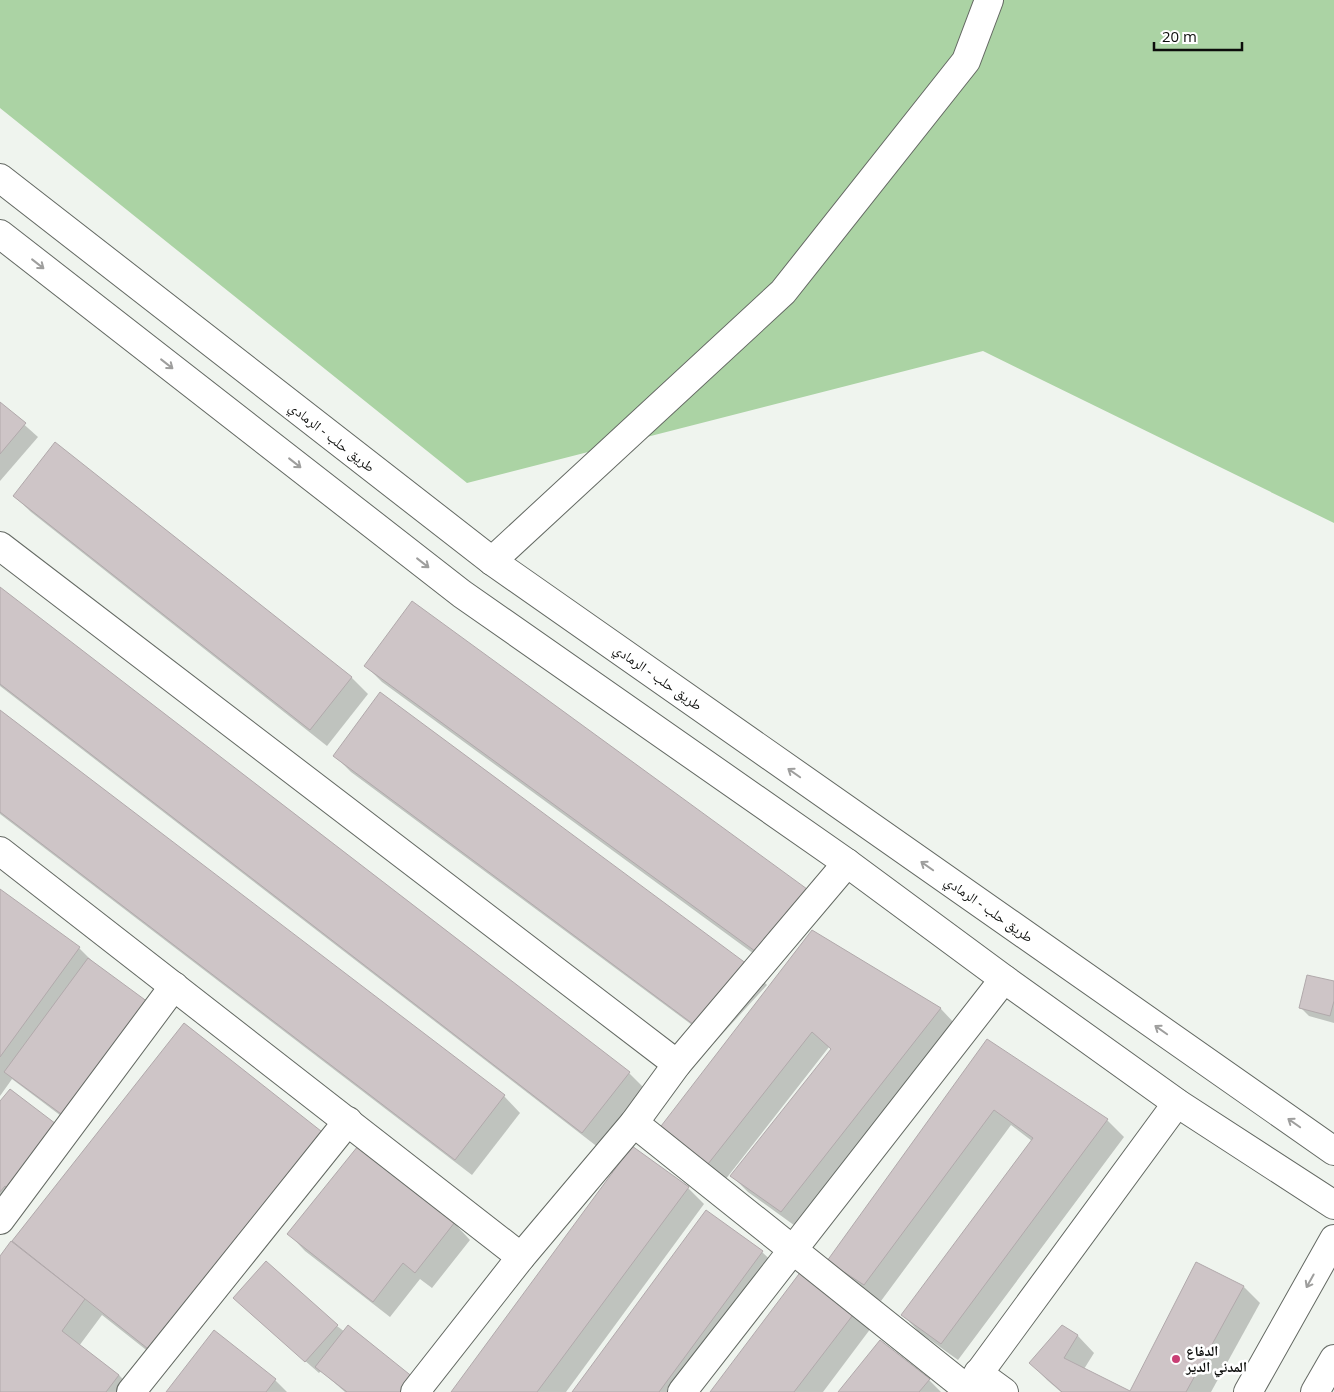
<svg xmlns="http://www.w3.org/2000/svg" width="1334" height="1392" viewBox="0 0 1334 1392" font-family="'Open Sans','Noto Naskh Arabic',sans-serif">
<style>
.green{fill:#abd3a4}
.shadow{fill:#0003}
.building{fill:#cec5c7;stroke:#b1a9ab}
.lines{fill:none;stroke-linecap:round;stroke-linejoin:round}
.minor-casing{stroke:#646963;stroke-width:30}
.highway-casing{stroke:#646963;stroke-width:30}
.minor{stroke:#fff;stroke-width:28}
.highway{stroke:#fff;stroke-width:28}
.oneway{stroke:#9e9e9d}
.poi-dot{fill:#c93f75;stroke:#fff;stroke-width:2}
.labels{text-anchor:middle;stroke-width:5;stroke-linejoin:round;paint-order:stroke}
.street-label{font-size:14px;fill:#0c0d0b;stroke:#fff}
.poi-label{font-size:14px;font-weight:bold;fill:#0c0d0b;stroke:#fff;text-anchor:start}
</style>
<rect width="100%" height="100%" fill="#eff4ee"/>
<polygon class="green" points="0,0 1334,0 1334,523 983,351 467,483 0,108"/>
<g class="shadow">
<polygon points="0,403 38,437 0,481"/>
<polygon points="56,444 352,678 368,694 327,746 31,512 14,496"/>
<polygon points="0,588 629,1073 645,1089 599,1148 0,686"/>
<polygon points="366,666 822,907 776,970 382,682"/>
<polygon points="0,711 504,1096 520,1113 472,1175 0,814"/>
<polygon points="335,756 750,968 767,985 715,1042 351,772"/>
<polygon points="0,891 79,948 96,965 81,1131 12,1079 0,1096"/>
<polygon points="812,932 941,1009 957,1026 798,1228 748,1192 732,1176 832,1050 829,1047 725,1180 676,1146"/>
<polygon points="1334,982 1334,1023 1309,1016 1301,1008"/>
<polygon points="185,1024 325,1136 342,1152 169,1368 102,1315 79,1346 119,1375 135,1392 0,1392 0,1258"/>
<polygon points="987,1041 1107,1120 1124,1137 958,1360 919,1332 903,1315 1032,1141 1011,1125 881,1301 845,1278 829,1261"/>
<polygon points="0,1103 56,1125 0,1221"/>
<polygon points="358,1148 454,1223 470,1240 432,1288 420,1279 390,1317 305,1251 289,1234"/>
<polygon points="688,1188 704,1204 566,1392 452,1392"/>
<polygon points="762,1252 779,1268 687,1392 573,1392"/>
<polygon points="802,1272 871,1328 823,1392 711,1392"/>
<polygon points="1244,1287 1260,1303 1211,1392 1131,1392"/>
<polygon points="247,1310 337,1326 425,1392 345,1392 321,1371 319,1373"/>
<polygon points="1062,1327 1078,1336 1094,1353 1084,1369 1129,1392 1061,1392 1047,1380 1031,1363"/>
<polygon points="275,1380 287,1392 167,1392"/>
<polygon points="929,1380 941,1392 840,1392"/>
</g>
<g class="building">
<polygon points="0,402 26,423 0,454"/>
<polygon points="55,442 352,677 310,730 13,496"/>
<polygon points="0,587 630,1072 582,1133 0,684"/>
<polygon points="412,601 807,889 759,954 364,666"/>
<polygon points="380,692 751,967 697,1027 333,756"/>
<polygon points="0,710 505,1095 455,1160 0,812"/>
<polygon points="0,889 80,947 0,1057"/>
<polygon points="812,930 941,1008 781,1212 730,1176 831,1049 812,1032 708,1164 658,1130"/>
<polygon points="88,958 152,1005 68,1119 4,1072"/>
<polygon points="1307,975 1334,981 1334,1001 1330,1016 1299,1008"/>
<polygon points="184,1023 326,1135 152,1352 12,1241"/>
<polygon points="987,1039 1108,1119 941,1344 901,1315 1033,1138 994,1110 864,1285 827,1261"/>
<polygon points="10,1089 56,1124 13,1192 5,1186 0,1192 0,1101"/>
<polygon points="358,1146 455,1222 415,1273 403,1263 373,1302 287,1234"/>
<polygon points="632,1146 689,1187 537,1392 451,1392"/>
<polygon points="706,1210 763,1251 659,1392 572,1392"/>
<polygon points="11,1241 85,1299 62,1331 119,1375 106,1392 0,1392 0,1256"/>
<polygon points="266,1261 338,1325 305,1362 233,1298"/>
<polygon points="1196,1262 1244,1286 1186,1392 1062,1392 1029,1363 1062,1325 1078,1335 1064,1358 1130,1391"/>
<polygon points="802,1270 856,1311 794,1392 710,1392"/>
<polygon points="348,1325 414,1378 403,1392 347,1392 315,1367"/>
<polygon points="214,1330 276,1379 266,1392 166,1392"/>
<polygon points="880,1340 930,1379 919,1392 838,1392"/>
</g>
<g class="lines">
<defs>
<g id="minor">
<polyline points="0,546 677,1064"/>
<polyline points="492,561 783,292 966,61 989,0"/>
<polyline points="0,851 521,1257"/>
<polyline points="634,1123 967,1389"/>
<polyline points="0,1220 174,986"/>
<polyline points="978,1373 1004,1392"/>
<polyline points="131,1392 348,1121"/>
<polyline points="415,1392 521,1257 634,1123 677,1064 847,863"/>
<polyline points="682,1392 1004,979"/>
<polyline points="965,1392 1177,1103"/>
<polyline points="1248,1392 1334,1239"/>
<polyline points="1315,1392 1334,1359"/>
</g>
<g id="highway">
<polyline points="0,178 492,561 1334,1151"/>
<polyline points="0,234 462,594 847,863 1004,979 1177,1103 1334,1205"/>
</g>
</defs>
<use href="#minor" class="minor-casing"/>
<use href="#highway" class="highway-casing"/>
<use href="#minor" class="minor"/>
<use href="#highway" class="highway"/>
</g>
<defs><path id="oneway-shaft" d="M-6 0H5M1.5-3L5.5 0L1.5 3" fill="none" stroke-width="1.6" stroke-linecap="round" stroke-linejoin="round" transform="scale(1.25)"/></defs>
<g class="oneway">
<use href="#oneway-shaft" transform="translate(38 264) rotate(38)"/>
<use href="#oneway-shaft" transform="translate(167 364) rotate(38)"/>
<use href="#oneway-shaft" transform="translate(295 463) rotate(38)"/>
<use href="#oneway-shaft" transform="translate(423 563) rotate(38)"/>
<use href="#oneway-shaft" transform="translate(794 773) rotate(-145)"/>
<use href="#oneway-shaft" transform="translate(927 866) rotate(-145)"/>
<use href="#oneway-shaft" transform="translate(1161 1030) rotate(-145)"/>
<use href="#oneway-shaft" transform="translate(1294 1123) rotate(-145)"/>
<use href="#oneway-shaft" transform="translate(1310 1281) rotate(119)"/>
</g>
<circle class="poi-dot" cx="1176" cy="1359" r="5"/>
<g class="labels">
<g class="street-label">
<text transform="translate(332 437) rotate(38)" y="5">طريق حلب - الرمادي</text>
<text transform="translate(658 677) rotate(35)" y="5">طريق حلب - الرمادي</text>
<text transform="translate(989 909) rotate(35)" y="5">طريق حلب - الرمادي</text>
</g>
<g class="poi-label">
<text x="1186" y="1356">الدفاع<tspan x="1186" dy="16">المدني الدير</tspan></text>
</g>
</g>
<path d="M1154 42v8h88v-8" fill="none" stroke="#0c0d0b" stroke-width="2.5"/>
<text x="1162" y="42" font-size="15" fill="#0c0d0b" stroke="#ffffff" stroke-width="4" paint-order="stroke">20 m</text>
</svg>
